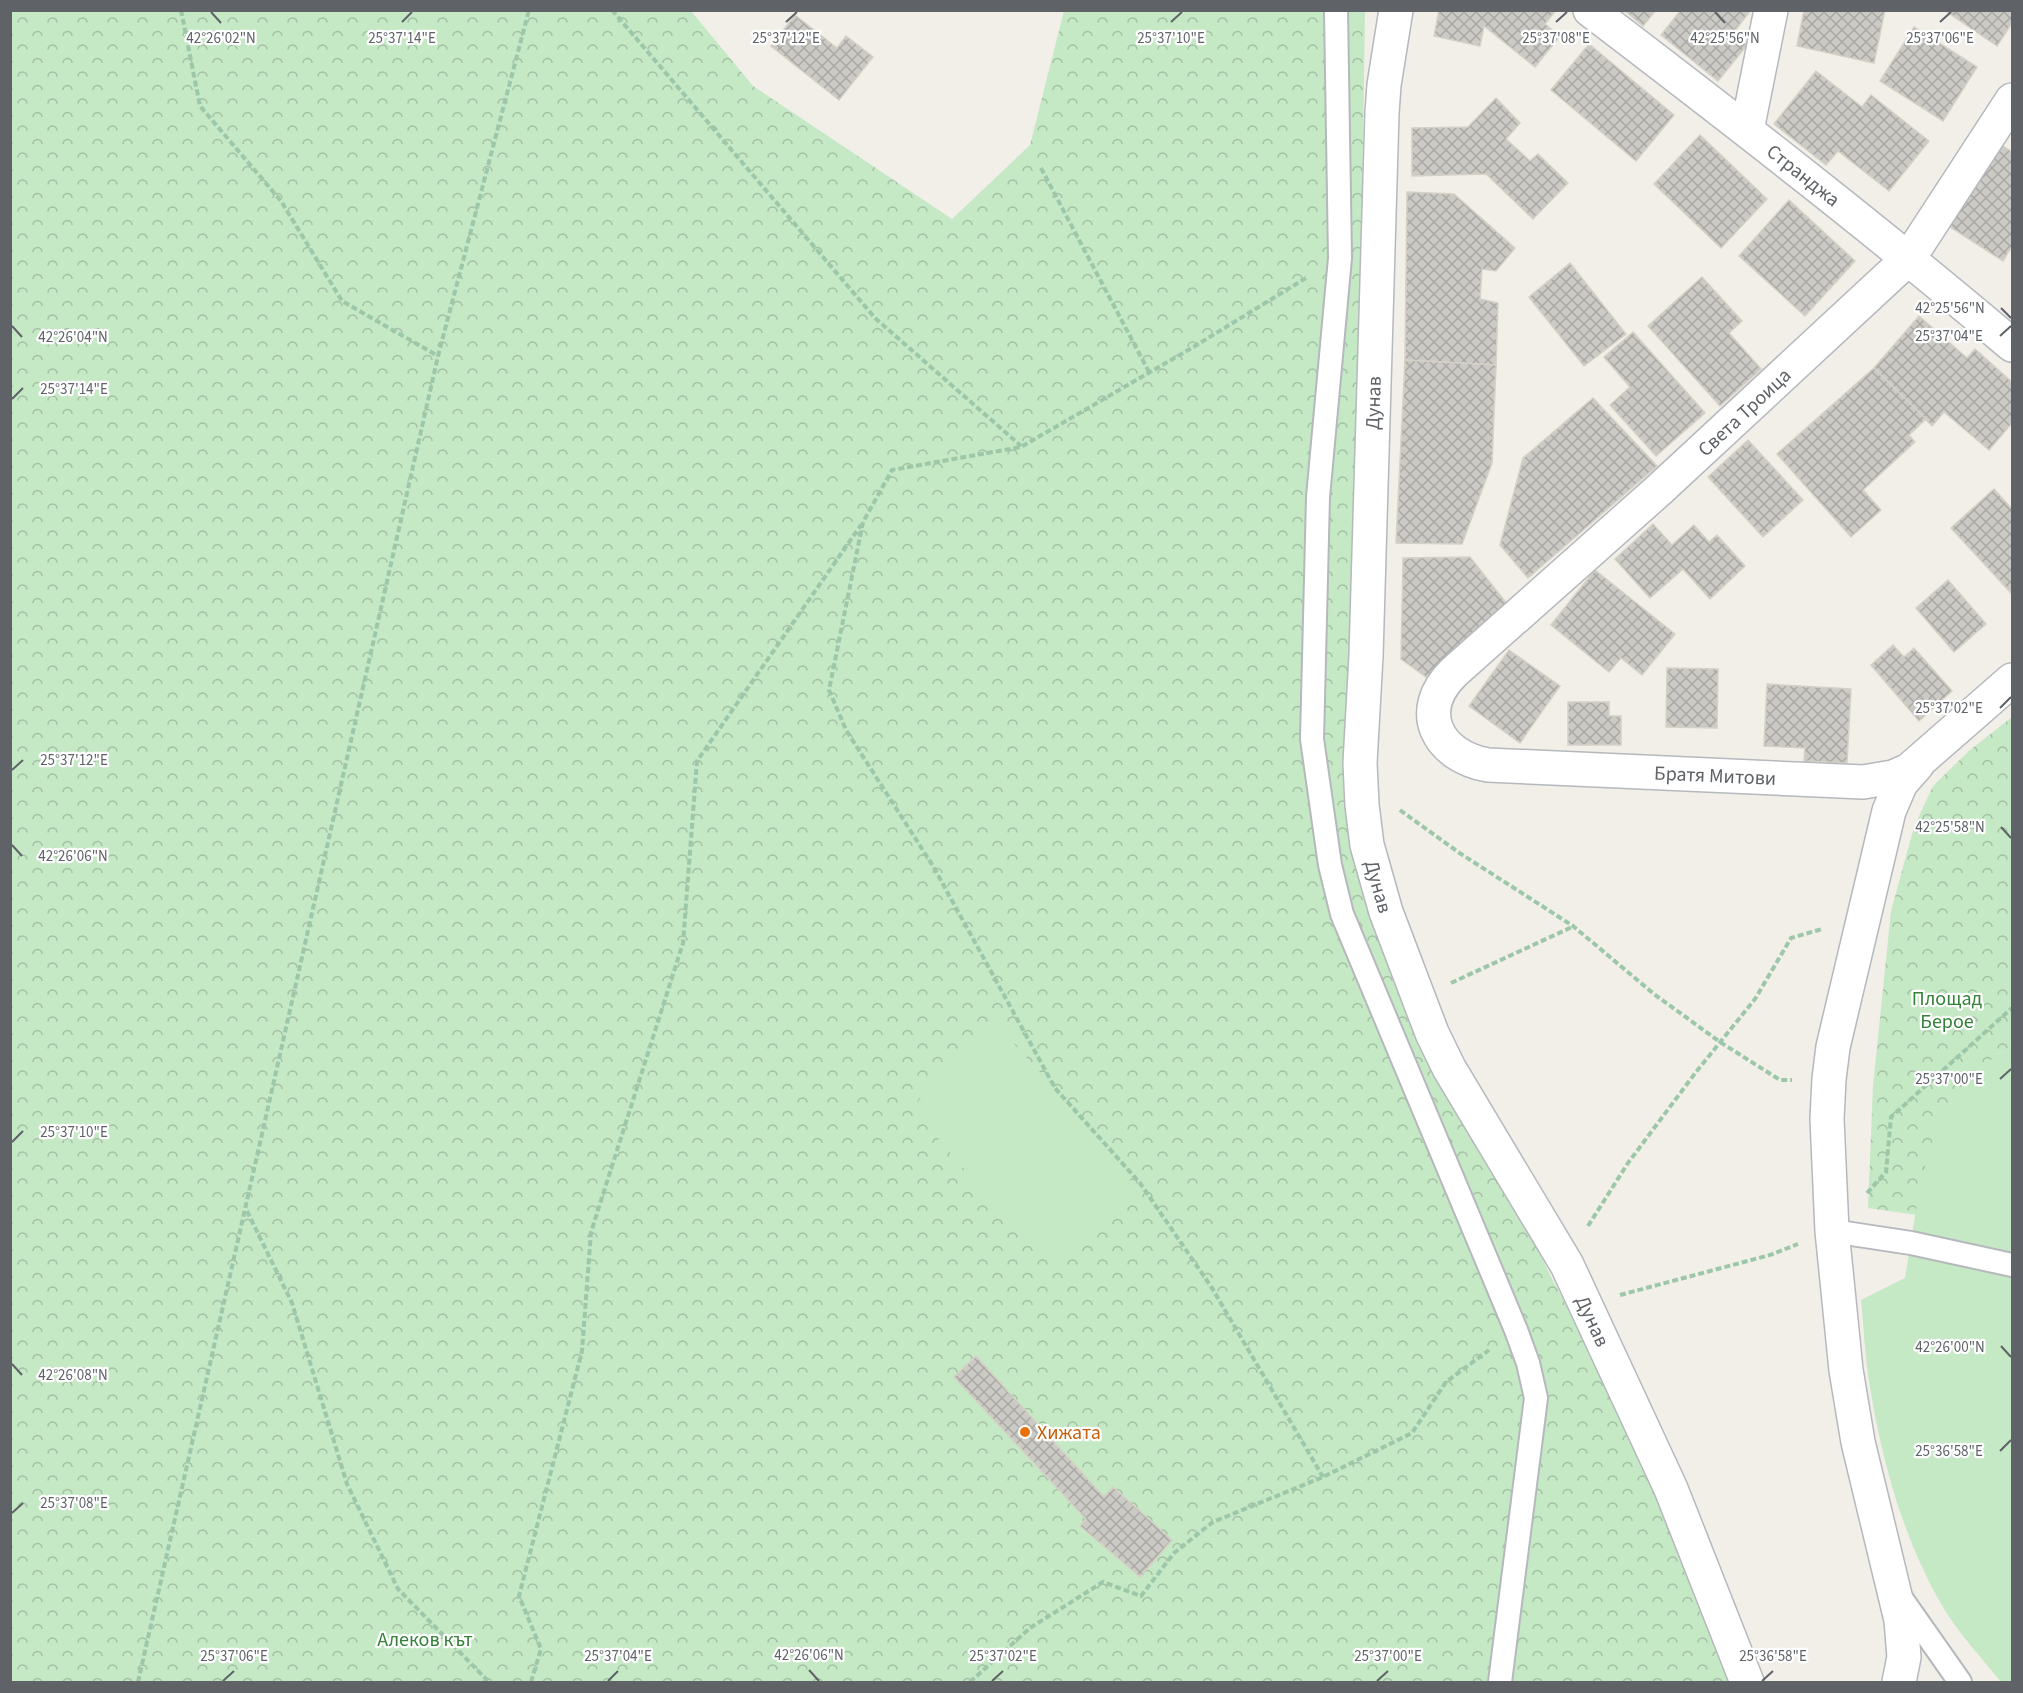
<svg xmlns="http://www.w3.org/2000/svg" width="2023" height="1693" viewBox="0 0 2023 1693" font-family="'Source Sans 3',sans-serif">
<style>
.park{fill:url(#park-crowns)}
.pitch{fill:#c5e8c5}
.building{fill:url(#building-cross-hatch);stroke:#d6d1c6;stroke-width:1.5}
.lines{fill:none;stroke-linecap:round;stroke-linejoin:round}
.service-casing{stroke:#b5b8bc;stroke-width:26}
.minor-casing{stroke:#b5b8bc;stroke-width:36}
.path{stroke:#9cc7a9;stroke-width:4;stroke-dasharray:6 3;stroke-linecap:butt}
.service{stroke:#fff;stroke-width:22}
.minor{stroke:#fff;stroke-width:33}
.ticks{fill:none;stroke:#5f6368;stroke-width:2}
.food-dot{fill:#e8710a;stroke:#fff;stroke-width:2}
.labels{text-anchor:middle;stroke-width:4.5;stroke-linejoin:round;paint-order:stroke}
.street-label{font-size:20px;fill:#5f6368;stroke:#fff}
.park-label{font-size:20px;fill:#348238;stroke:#fff}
.food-label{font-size:20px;fill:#c56008;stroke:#fff;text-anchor:start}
.ticks-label{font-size:15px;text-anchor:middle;fill:#5f6368;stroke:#fff;stroke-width:4.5;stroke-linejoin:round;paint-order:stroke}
</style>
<defs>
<pattern id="park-crowns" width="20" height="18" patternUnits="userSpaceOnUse" patternTransform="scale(1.5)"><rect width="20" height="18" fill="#c5e8c5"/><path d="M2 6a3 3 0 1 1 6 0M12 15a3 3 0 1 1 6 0" fill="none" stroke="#a3c0a4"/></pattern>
<pattern id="building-cross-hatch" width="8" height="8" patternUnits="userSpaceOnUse" patternTransform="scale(1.5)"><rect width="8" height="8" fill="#cccac5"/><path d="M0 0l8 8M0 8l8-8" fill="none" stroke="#a9a8a4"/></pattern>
</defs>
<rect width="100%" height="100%" fill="#f1efe8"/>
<g class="park">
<polygon points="11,11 691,11 753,86 952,219 1030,145 1064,11 1365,11 1353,804 1530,1233 1550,1275 1608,1381 1731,1682 11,1682"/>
<polygon points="2012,717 2012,1046 2000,1053 1977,1072 1951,1100 1929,1155 1917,1215 1868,1208 1873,1086 1891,911 1914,827 1933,786 1970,750"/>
</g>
<g class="pitch">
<polygon points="996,1024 1132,1174 1120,1210 1068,1254 1034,1251 913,1109 947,1059"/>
<path d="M 2012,1046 L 2012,1682 L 2001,1682 C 1982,1658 1959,1634 1943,1607 C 1904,1541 1882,1462 1870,1387 C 1865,1358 1864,1329 1861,1300 L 1905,1278 C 1914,1228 1923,1141 1951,1100 C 1966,1078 1990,1058 2012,1046 Z"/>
</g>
<g class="building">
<polygon points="1439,10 1556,10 1545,24 1560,36 1535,67 1484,26 1480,46 1434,36"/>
<polygon points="1624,10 1656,10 1643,26"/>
<polygon points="1681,10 1751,10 1733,33 1747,45 1718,81 1661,35"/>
<polygon points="1804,10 1885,10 1874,63 1797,46"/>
<polygon points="1944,10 2012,10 2012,23 1997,46"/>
<polygon points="795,15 837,48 846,36 873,57 839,100 771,46"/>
<polygon points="1914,27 1977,67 1943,121 1880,81"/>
<polygon points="1589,44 1674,115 1636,161 1551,90"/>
<polygon points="1816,71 1862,107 1871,95 1929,141 1889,191 1838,151 1826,165 1774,124"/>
<polygon points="1496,98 1520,123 1506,139 1530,161 1538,154 1568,183 1533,219 1486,174 1412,176 1412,128 1468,127"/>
<polygon points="1700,135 1767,199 1721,248 1654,184"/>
<polygon points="1997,142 2012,152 2012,246 2003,261 1944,223"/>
<polygon points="1407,192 1454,194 1515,248 1496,271 1482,269 1480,299 1498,303 1496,365 1405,360"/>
<polygon points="1789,200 1855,261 1805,316 1739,256"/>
<polygon points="1570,263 1626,334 1584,366 1529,297"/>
<polygon points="1702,277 1742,321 1729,333 1761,369 1720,406 1648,326"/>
<polygon points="1919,316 1967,358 1975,349 2012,382 2012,423 1989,450 1944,412 1932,426 1874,368"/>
<polygon points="1633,332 1705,413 1656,456 1610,405 1630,387 1604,357"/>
<polygon points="1405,360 1496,365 1492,463 1462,544 1396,543"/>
<polygon points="1874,368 1926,419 1909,435 1915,442 1863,490 1881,510 1851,537 1777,454"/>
<polygon points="1593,398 1657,466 1528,578 1500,545 1523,458"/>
<polygon points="1748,440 1803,500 1763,537 1708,477"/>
<polygon points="1994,489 2012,509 2012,594 1951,528"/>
<polygon points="1653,524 1672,545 1694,525 1709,542 1717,535 1745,566 1710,599 1683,569 1650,598 1615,559"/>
<polygon points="1470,557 1507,604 1426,677 1401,659 1403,558"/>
<polygon points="1595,570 1675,634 1642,675 1621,658 1609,672 1551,625"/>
<polygon points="1948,580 1986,624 1954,652 1916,608"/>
<polygon points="1893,645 1904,657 1914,648 1952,691 1919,721 1871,665"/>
<polygon points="1509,650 1560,686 1520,743 1469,706"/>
<polygon points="1667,668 1718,669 1717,728 1666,727"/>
<polygon points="1767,684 1851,689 1847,763 1804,761 1805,748 1764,746"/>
<polygon points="1568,702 1609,702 1609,716 1621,716 1621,745 1568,745"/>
<polygon points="976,1356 1104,1497 1113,1487 1172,1540 1140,1577 1080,1526 1086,1519 954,1377"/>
</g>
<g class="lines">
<defs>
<g id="service">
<polyline points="1336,10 1340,258 1318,497 1312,739 1330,865 1342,914 1516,1330 1528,1363 1536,1398 1500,1682"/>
<polyline points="1832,1231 1911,1243 2012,1265"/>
<polyline points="1901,1598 1960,1682"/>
</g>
<g id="minor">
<path id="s1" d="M 1396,10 L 1384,85 L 1382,113 L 1366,656 L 1360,763 L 1362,805 L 1367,845 L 1386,912 L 1432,1033 L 1449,1068 L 1567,1265 L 1671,1489 L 1747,1682"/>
<path id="s2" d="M 1590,10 C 1733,119 1875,229 2012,345"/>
<path id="s3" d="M 2012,100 L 1909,258 L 1660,489 L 1454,672 C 1414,711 1437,756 1488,765 L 1863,782 L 1893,777 L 1909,770 L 2012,680"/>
<polyline points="1747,130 1771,10"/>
<polyline points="1899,1682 1904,1657 1901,1620 1858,1442 1846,1370 1832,1231 1827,1119 1829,1079 1833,1047 1889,811 1901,783 1917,765"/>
</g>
</defs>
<use href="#service" class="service-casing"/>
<use href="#minor" class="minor-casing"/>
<g class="path">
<polyline points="181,10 200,106 281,201 342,301 438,356"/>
<polyline points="612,10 875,318 1021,446"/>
<polyline points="1041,168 1149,372"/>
<polyline points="1306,278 1195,346 1021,447 892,470 863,522 829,690 846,730 933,866 1055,1088 1140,1183 1212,1288 1323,1477"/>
<polyline points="1400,810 1458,852 1573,926 1654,994 1720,1042 1780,1080 1792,1080"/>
<polyline points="1451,983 1572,927"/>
<polyline points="1867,1193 1886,1172 1891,1117 2012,1008"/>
<polyline points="247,1211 292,1303 347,1484 398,1589 489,1682"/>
<polyline points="1588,1226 1628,1163 1696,1072 1755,999 1791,938 1822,929"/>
<polyline points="1620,1295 1770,1255 1798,1244"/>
<polyline points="138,1682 438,356 529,10"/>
<polyline points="531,1682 541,1649 519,1596 582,1351 591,1232 683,943 697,761 861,525"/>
<polyline points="970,1682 1030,1628 1103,1582 1141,1596 1174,1553 1213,1522 1323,1477 1412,1433 1446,1382 1489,1350"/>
</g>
<use href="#service" class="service"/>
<use href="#minor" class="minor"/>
</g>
<path class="ticks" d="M 211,12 L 221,23M 1715,12 L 1725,23M 402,22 L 412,12M 786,22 L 797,12M 1171,22 L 1182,12M 1556,22 L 1567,12M 1940,22 L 1951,12M 2001,308 L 2011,318M 12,326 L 22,337M 2000,336 L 2011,326M 12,399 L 23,388M 2000,708 L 2011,697M 12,770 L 23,760M 2001,827 L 2011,838M 12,845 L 22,856M 2000,1079 L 2011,1069M 12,1142 L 23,1131M 2001,1346 L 2011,1357M 12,1364 L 22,1375M 2000,1451 L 2011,1440M 12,1513 L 23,1503M 809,1670 L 819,1681M 223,1681 L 234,1671M 608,1681 L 618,1671M 992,1681 L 1003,1671M 1377,1681 L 1388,1671M 1762,1681 L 1773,1671"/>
<circle class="food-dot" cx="1025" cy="1432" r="6"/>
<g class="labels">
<g class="street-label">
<text dy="7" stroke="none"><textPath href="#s2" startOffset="270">Странджа</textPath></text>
<text transform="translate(1373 403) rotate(-88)" y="7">Дунав</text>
<text transform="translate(1744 412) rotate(-43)" y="7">Света Троица</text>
<text dy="7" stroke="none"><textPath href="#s3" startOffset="1160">Братя Митови</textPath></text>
<text dy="7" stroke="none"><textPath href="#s1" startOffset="880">Дунав</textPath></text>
<text dy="7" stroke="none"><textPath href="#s1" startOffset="1366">Дунав</textPath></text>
</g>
<g class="park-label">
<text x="1947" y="1005">Площад<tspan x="1947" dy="23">Берое</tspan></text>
<text x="425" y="1646">Алеков кът</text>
</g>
<g class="food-label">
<text x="1037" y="1439">Хижата</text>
</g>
</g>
<g class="ticks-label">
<text x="402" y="43">25°37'14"E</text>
<text x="786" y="43">25°37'12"E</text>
<text x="1171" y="43">25°37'10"E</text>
<text x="1556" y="43">25°37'08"E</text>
<text x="1940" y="43">25°37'06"E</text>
<text x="221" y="43">42°26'02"N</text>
<text x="1725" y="43">42°25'56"N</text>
<text x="1950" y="313">42°25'56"N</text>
<text x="1949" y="341">25°37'04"E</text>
<text x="73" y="342">42°26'04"N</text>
<text x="74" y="394">25°37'14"E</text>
<text x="1949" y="713">25°37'02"E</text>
<text x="74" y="765">25°37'12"E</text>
<text x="1950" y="832">42°25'58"N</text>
<text x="73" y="861">42°26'06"N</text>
<text x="1949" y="1084">25°37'00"E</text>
<text x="74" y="1137">25°37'10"E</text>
<text x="1950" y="1352">42°26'00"N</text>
<text x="73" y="1380">42°26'08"N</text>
<text x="1949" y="1456">25°36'58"E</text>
<text x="74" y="1508">25°37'08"E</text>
<text x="809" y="1660">42°26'06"N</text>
<text x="234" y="1661">25°37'06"E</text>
<text x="618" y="1661">25°37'04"E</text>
<text x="1003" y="1661">25°37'02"E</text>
<text x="1388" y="1661">25°37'00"E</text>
<text x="1773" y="1661">25°36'58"E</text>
</g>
<rect width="2023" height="1693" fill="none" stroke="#5f6368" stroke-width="24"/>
</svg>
